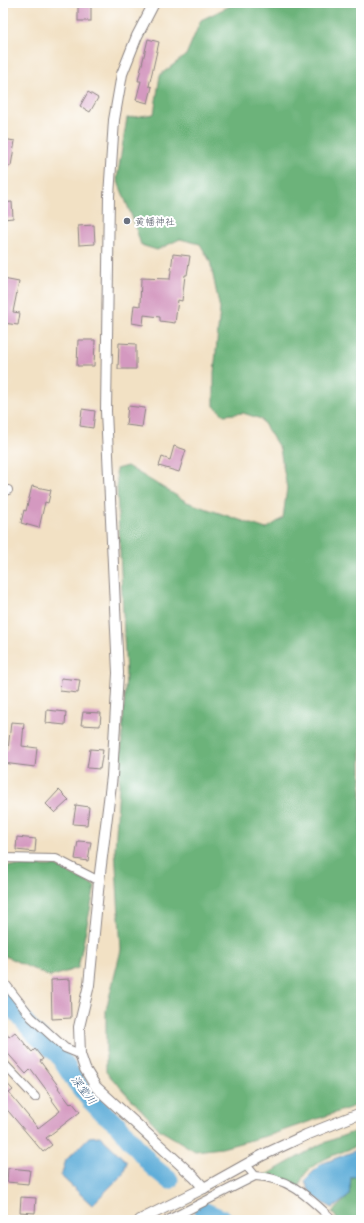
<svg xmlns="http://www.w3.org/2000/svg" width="364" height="1223" viewBox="0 0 364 1223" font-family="'Playpen Sans','Klee One',sans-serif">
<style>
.forest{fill:#6cb37a;stroke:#476a5a}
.water{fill:#60aed9;stroke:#41688a}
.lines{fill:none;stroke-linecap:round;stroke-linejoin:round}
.river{stroke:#60aed9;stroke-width:19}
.building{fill:#d499c0}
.minor-casing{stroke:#8a8280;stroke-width:10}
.tertiary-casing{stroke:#8a8280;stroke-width:12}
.minor{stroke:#fff;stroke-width:8}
.tertiary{stroke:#fff;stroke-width:10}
.worship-dot{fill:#6b7280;stroke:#fff;stroke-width:1.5}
.labels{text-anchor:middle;stroke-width:4;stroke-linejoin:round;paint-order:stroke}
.worship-label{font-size:10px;fill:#5b616d;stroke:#fff;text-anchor:start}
.water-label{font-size:11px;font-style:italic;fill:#3b5a7a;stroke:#fff}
</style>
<rect width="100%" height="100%" fill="#fff"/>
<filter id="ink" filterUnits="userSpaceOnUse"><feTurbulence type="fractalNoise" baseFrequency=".025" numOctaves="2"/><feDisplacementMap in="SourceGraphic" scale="8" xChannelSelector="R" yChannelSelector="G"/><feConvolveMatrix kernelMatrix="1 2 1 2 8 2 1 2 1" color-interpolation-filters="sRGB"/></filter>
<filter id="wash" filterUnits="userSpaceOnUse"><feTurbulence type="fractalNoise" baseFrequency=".012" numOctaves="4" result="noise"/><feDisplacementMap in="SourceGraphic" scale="16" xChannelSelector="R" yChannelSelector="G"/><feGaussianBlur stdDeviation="0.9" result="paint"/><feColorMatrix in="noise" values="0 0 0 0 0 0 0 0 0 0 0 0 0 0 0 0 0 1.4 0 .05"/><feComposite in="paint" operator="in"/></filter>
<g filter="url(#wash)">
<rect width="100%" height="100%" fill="#f2e1c4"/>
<g class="forest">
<polygon points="236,3 361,3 361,1104 273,1134 222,1148 195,1151 160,1130 106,1072 106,1010 121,950 115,849 126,675 116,469 127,466 187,502 266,529 283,518 287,488 280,449 261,419 243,413 224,415 214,406 214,373 220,309 210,261 200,244 180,239 157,250 141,245 134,222 117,179 127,118 154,114 160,75 186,55 201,20"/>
<polygon points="3,866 56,866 95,886 78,968 50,977 5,956 3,953"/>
<path d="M 361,1129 L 361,1161 L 355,1147 C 335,1155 303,1163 299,1188 L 264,1176 L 321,1144 Z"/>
<polygon points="361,1176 361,1220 338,1220 332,1212 349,1196 351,1177"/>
</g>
<g class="water">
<polygon points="100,1136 127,1162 123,1174 92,1205 61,1176 66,1160 89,1137"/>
<path d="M 357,1150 L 361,1161 L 361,1176 L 351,1177 L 349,1196 L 333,1208 C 321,1202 308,1195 305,1180 L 321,1164 Z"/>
</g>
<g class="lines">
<g class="river">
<polyline points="3,996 34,1033 58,1054 76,1082 90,1100 101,1111 118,1125 153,1167 169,1180"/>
<polyline points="203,1211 224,1220"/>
</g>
</g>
<g id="blocks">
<g class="building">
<rect x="78" y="3" width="13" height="18"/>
<polygon points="148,39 159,42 149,86 152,87 148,103 136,100 141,81 138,81"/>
<polygon points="88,92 98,98 90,112 80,106"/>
<polygon points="3,139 15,141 11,166 3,166"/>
<polygon points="12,202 13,218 3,219 3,203"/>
<polygon points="94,225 95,244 79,245 78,226"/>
<polygon points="173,254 190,256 187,275 185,275 182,301 178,300 175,323 160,321 160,317 144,315 143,325 132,323 134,305 140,306 141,278 170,279"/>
<polygon points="3,279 19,282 13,312 20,313 18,325 3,323"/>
<polygon points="78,340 95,340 94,366 77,366"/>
<polygon points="119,343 136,344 136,369 118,369"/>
<polygon points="128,406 145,408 142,427 126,425"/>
<polygon points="82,409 95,411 93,428 80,426"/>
<polygon points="174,446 186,450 179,472 159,466 162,457 170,460"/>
<polygon points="32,486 51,490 48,503 45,502 39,528 21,523 24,510 26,511"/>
<polygon points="61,678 80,680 78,693 60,691"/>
<polygon points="47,710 66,712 65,725 46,723"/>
<polygon points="83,712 101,713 100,726 81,725"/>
<polygon points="11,722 24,723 22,746 37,748 35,767 3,763 3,750 8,750"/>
<polygon points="90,749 103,750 100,769 87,768"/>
<polygon points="59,790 69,800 55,813 46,804"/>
<polygon points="76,805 89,807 87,825 73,824"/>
<polygon points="17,837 36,839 35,852 16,850"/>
<polygon points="78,841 91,842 88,861 75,859"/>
<polygon points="70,979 71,1018 52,1019 51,980"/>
<polygon points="3,1029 9,1037 15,1032 32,1052 35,1049 43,1059 40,1061 59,1087 58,1088 70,1104 72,1102 80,1112 46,1138 52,1145 43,1152 3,1105 3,1079 13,1090 9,1093 38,1128 60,1111 52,1100 53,1099 31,1069 26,1074 3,1048"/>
<polygon points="8,1168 30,1170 28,1184 7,1182"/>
<polygon points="21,1197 36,1198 35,1213 20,1212"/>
</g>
</g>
</g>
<g filter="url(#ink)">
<use href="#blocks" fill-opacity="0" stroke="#8a8280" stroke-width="1"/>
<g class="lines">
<defs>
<g id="minor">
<polyline points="3,491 8,490"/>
<polyline points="3,858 56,859 99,881"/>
<polyline points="3,981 31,1017 65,1048 80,1054"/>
<polyline points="3,1063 35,1097"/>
<path d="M 246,1165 L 255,1176 C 290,1177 309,1198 333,1220"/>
<polyline points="168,1220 255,1176"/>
</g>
<g id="tertiary">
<polyline points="154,3 137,36 122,74 114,120 109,196 106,411 118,673 112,776 99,881 89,985 79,1027 80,1054 85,1069 96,1087 194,1177 204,1188"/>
<polyline points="140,1220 204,1188 263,1155 306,1135 361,1113"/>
</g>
</defs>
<use href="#minor" class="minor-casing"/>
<use href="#tertiary" class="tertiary-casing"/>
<use href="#minor" class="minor"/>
<use href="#tertiary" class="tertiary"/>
</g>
</g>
<circle class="worship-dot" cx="127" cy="221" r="4"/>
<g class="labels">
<g class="worship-label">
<text x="135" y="225">黄幡神社</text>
</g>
<g class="water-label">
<text transform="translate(84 1090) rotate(52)" y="4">深堂川</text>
</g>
</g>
<rect width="364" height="1223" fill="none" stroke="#fff" stroke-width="16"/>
</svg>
